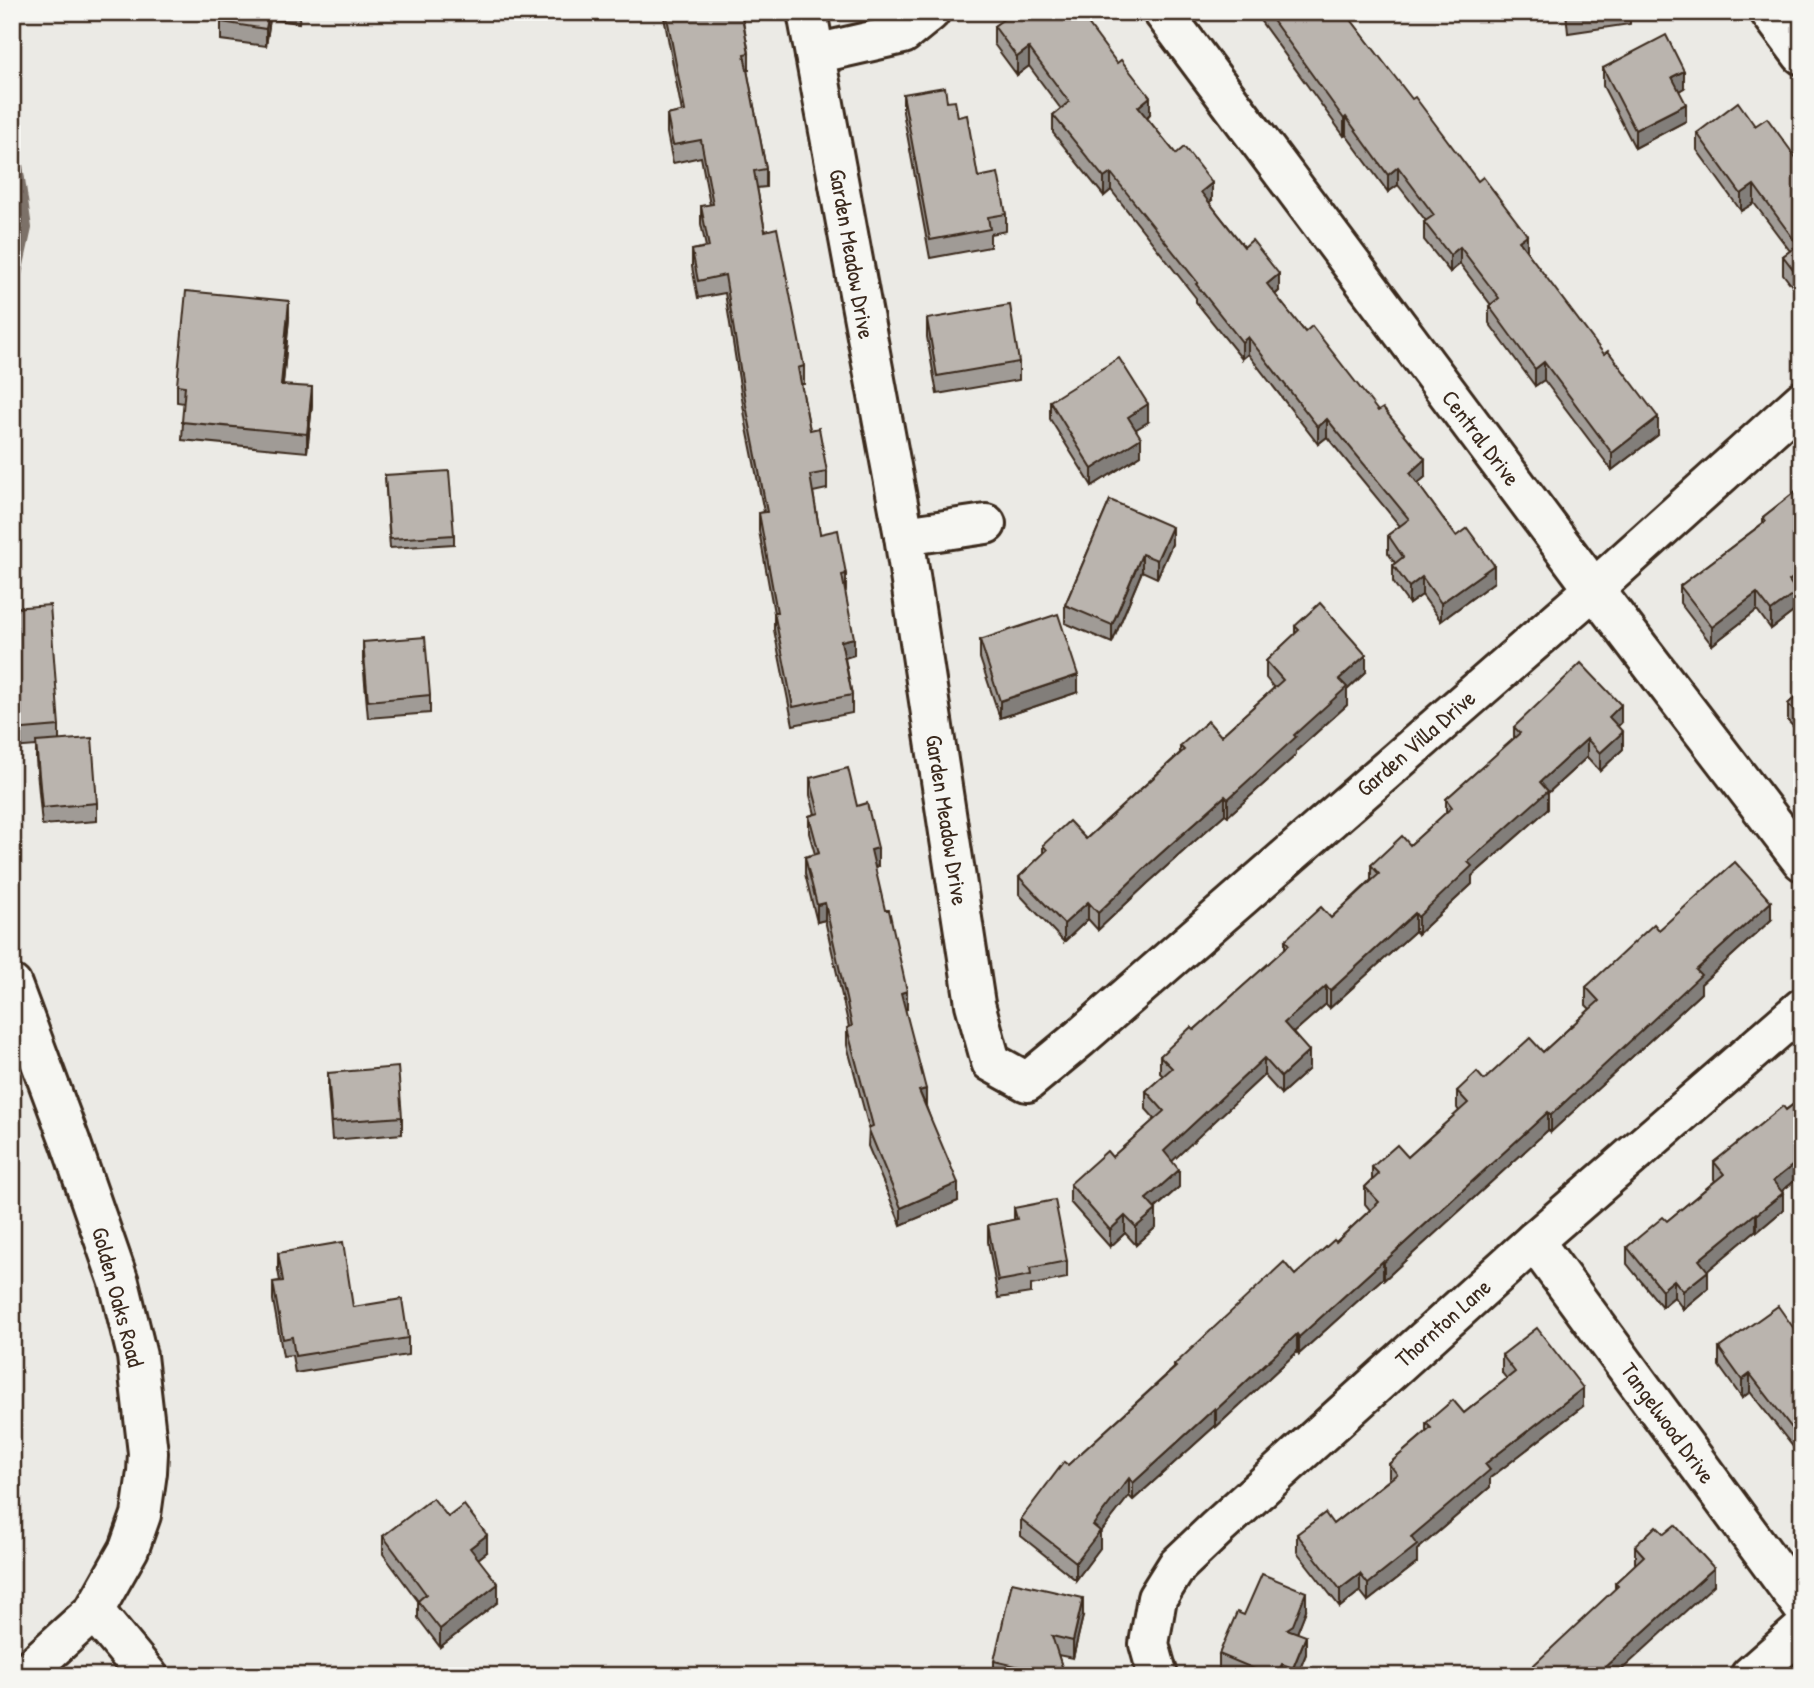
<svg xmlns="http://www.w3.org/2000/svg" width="1814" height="1688" viewBox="0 0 1814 1688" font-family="'Patrick Hand',sans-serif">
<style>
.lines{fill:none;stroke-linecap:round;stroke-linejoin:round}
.stream{stroke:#7c7167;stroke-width:10}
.minor-casing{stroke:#3b2a1e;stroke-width:44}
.minor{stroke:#f6f6f2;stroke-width:38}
.wall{fill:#a09b96;stroke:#3b2a1e;stroke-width:2}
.shaded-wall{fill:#827e7a;stroke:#3b2a1e;stroke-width:2}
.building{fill:#bab4ae;stroke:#3b2a1e;stroke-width:2}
.labels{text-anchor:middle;stroke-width:6;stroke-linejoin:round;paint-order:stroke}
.street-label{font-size:23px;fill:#3b2a1e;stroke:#f6f6f2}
</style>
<rect width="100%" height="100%" fill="#ebeae5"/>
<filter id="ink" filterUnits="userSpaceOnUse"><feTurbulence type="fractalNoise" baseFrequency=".0143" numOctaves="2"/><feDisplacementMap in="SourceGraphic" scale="14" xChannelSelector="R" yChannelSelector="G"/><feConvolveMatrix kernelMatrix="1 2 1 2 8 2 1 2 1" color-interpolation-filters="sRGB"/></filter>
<g filter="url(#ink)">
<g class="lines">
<polyline class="stream" points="12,123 27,228 16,279"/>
<defs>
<g id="minor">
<polyline points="807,12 904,536 975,1004 991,1062 1027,1082 1080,1038 1594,589 1802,401"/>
<polyline points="1163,12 1594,589 1802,861"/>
<polyline points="1770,12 1802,55"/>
<polyline points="815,54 903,34 930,12"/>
<polyline points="904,536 986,524"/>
<polyline points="12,985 70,1141 119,1282 137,1356 148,1453 147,1472 141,1515 129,1549 112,1579 94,1611 22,1676"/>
<polyline points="1534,1241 1802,1606"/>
<polyline points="94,1611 148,1676"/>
<polyline points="1158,1676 1149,1644 1157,1598 1177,1566 1217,1528 1534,1241 1802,1008"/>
<polyline points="1750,1676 1802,1630"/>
</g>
</defs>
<use href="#minor" class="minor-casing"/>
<use href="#minor" class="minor"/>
</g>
<g class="wall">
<polygon points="223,12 300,12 299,23 270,19 266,46 221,40 221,22"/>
<polygon points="663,12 741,12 749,53 749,70 747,70 766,169 766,187 757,188 765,231 804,366 804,384 801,384 810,430 827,472 827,489 813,492 820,534 846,574 846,591 845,592 854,655 845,658 852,695 852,713 793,725 774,630 774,613 759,531 759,513 764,512 746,423 725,293 698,298 692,267 692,250 706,247 701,224 701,206 710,205 701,157 673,163 667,133 667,115 682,112"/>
<polygon points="1005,12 1150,114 1147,118 1212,200 1209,202 1279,291 1275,295 1305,332 1425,477 1417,483 1456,536 1494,582 1441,621 1422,595 1409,604 1393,582 1393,565 1395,563 1388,553 1388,535 1400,526 1327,437 1318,444 1248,354 1242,359 1196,302 1196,298 1111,190 1104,196 1053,133 1053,115 1061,109 1029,66 1017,75 994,44 994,26 1005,19"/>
<polygon points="1254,12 1345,12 1527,252 1658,435 1612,470 1544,380 1535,386 1489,323 1489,306 1491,305 1460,264 1450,272 1424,240 1424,222 1426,221 1398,185 1388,192 1346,135 1344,136"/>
<polygon points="1566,12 1630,12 1630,24 1568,33"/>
<polygon points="1603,68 1684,88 1679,91 1686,121 1635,148 1603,86"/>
<polygon points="903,94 947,102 958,117 978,177 1006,214 1006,231 990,234 990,247 930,258 903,112"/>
<polygon points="1755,126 1802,166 1802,299 1783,274 1783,256 1790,251 1754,203 1741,211 1697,150 1697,133"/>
<polygon points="289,318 283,385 312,405 307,452 182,440 184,403 177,402 177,385"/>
<polygon points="927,319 1019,362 1019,380 937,394 927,337"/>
<polygon points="1050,401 1148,422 1136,429 1141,455 1092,486 1050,419"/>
<polygon points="385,475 454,535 454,544 390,548"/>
<polygon points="1796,491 1797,609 1771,629 1757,610 1712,645 1680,603 1680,586 1763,523 1763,517"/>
<polygon points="1110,500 1172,544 1157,578 1142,571 1112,643 1065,623 1065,605"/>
<polygon points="12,608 59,726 59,741 97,803 97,821 42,825 36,760 36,746 12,748"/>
<polygon points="1295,626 1366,672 1347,690 1347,705 1296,751 1296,755 1228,816 1225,814 1148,883 1098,930 1088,919 1064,942 1019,894 1019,877 1043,854 1043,845 1086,839 1180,753 1180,746 1221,736 1274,688 1266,678 1266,661 1295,634"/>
<polygon points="980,640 1078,692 1000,718 980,658"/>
<polygon points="363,642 430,695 430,713 368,718 363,660"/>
<polygon points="1802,691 1802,736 1788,721 1788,704"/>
<polygon points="1621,723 1618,726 1623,749 1600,771 1587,757 1548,793 1548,809 1472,876 1472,884 1418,934 1415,931 1330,1008 1326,1004 1293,1033 1309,1069 1281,1094 1264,1075 1172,1161 1179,1187 1155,1209 1156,1227 1136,1245 1125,1233 1110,1247 1070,1202 1070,1184 1112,1157 1155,1119 1146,1109 1146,1091 1163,1076 1160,1073 1160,1056 1194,1030 1285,949 1285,940 1331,918 1371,880 1371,865 1410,845 1446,813 1446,799 1514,739 1514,727"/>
<polygon points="810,778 857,806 878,866 874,867 907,1009 905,1009 926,1106 958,1201 901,1225 868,1146 869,1128 847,1045 847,1028 849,1027 825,920 817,922 805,874 805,857 815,854 809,833 809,816 815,814 810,795"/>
<polygon points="1771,920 1701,984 1701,993 1551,1132 1548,1130 1384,1280 1383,1278 1299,1354 1297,1352 1216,1427 1215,1426 1133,1500 1129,1496 1100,1533 1100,1548 1076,1580 1021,1536 1021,1519 1068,1465 1174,1368 1174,1365 1295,1275 1336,1242 1370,1210 1365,1204 1365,1187 1372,1180 1372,1167 1408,1157 1459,1111 1457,1108 1457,1091 1484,1080 1543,1052 1590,1009 1586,1005 1586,987 1659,930"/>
<polygon points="328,1073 402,1117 402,1134 332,1140 328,1090"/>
<polygon points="1802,1098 1802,1175 1782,1191 1783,1210 1757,1232 1756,1230 1707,1271 1708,1288 1683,1309 1674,1297 1662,1307 1627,1264 1627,1247 1667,1221 1715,1181 1714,1179 1714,1162"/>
<polygon points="1014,1208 1067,1261 1067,1278 1031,1285 1031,1293 998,1298 988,1242 988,1225 1014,1220"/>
<polygon points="278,1253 353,1307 408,1338 408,1355 295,1373 292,1355 283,1356 273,1300 273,1282 280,1281 278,1270"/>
<polygon points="1802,1340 1802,1458 1750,1392 1742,1398 1719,1366 1719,1348"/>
<polygon points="1502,1355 1583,1406 1490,1478 1490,1487 1417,1550 1417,1563 1368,1601 1360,1591 1340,1607 1297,1552 1297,1534 1333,1524 1389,1480 1389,1464 1426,1432 1426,1423 1464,1413 1507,1379 1502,1373"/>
<polygon points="448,1517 487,1552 478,1559 498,1602 440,1647 418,1618 418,1601 383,1554 383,1536"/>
<polygon points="1635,1546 1714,1585 1615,1588 1615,1583 1636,1564 1635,1563"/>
<polygon points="1306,1610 1297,1633 1306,1654 1297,1676 1229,1676 1219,1672 1219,1654 1244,1615"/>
<polygon points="1083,1616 1073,1658 1058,1655 1065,1676 994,1676 994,1661"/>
</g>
<g class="shaded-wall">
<polygon points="269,12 270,12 270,19 266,46 266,29"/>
<polygon points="1029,48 1029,66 1017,75 1017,57"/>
<polygon points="1684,71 1684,88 1672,95 1672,77"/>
<polygon points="1150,97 1150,114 1138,125 1138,107"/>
<polygon points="1686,104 1686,121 1635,148 1635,130"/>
<polygon points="1346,117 1346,135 1344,136 1344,119"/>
<polygon points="1398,167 1398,185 1388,192 1388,175"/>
<polygon points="1111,173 1111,190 1104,196 1104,178"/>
<polygon points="1212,183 1212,200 1201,209 1201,192"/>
<polygon points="1754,185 1754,203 1741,211 1741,194"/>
<polygon points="1527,235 1527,252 1519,241"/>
<polygon points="1460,247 1460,264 1450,272 1450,255"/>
<polygon points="1279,274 1279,291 1267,301 1267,284"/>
<polygon points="289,301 289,318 281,402 281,385"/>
<polygon points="1248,337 1248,354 1242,359 1242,342"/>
<polygon points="1544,362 1544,380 1535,386 1535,369"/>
<polygon points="312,387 312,405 307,452 307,434"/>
<polygon points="1148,404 1148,422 1128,434 1128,417"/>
<polygon points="1658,417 1658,435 1612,470 1612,453"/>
<polygon points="1327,419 1327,437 1318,444 1318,427"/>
<polygon points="1141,438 1141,455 1092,486 1092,469"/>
<polygon points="1425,459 1425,477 1410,490 1410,473"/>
<polygon points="1172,527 1172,544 1157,578 1157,560"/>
<polygon points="1142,554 1142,571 1112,643 1112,625"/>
<polygon points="1494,565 1494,582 1441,621 1441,603"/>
<polygon points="1802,570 1802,588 1797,592 1797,609 1771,629 1771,611 1789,581"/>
<polygon points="1422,577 1422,595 1409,604 1409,587"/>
<polygon points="1757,593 1757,610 1712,645 1712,627"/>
<polygon points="854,638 854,655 841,658 841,641"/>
<polygon points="1366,655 1366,672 1347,690 1347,705 1296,751 1296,755 1228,816 1228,799 1294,735 1339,679"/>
<polygon points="1078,675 1078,692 1000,718 1000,701"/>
<polygon points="1621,705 1621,723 1609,734 1609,717"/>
<polygon points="1623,732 1623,749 1600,771 1600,753"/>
<polygon points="1587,739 1587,757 1548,793 1548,809 1472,876 1472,884 1418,934 1418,917 1540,782"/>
<polygon points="1225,796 1225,814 1148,883 1098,930 1098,913 1148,865"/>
<polygon points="878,848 878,866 871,868 871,850"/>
<polygon points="1088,902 1088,919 1064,942 1064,924"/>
<polygon points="1771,902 1771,920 1701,984 1701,993 1551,1132 1551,1115 1696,970"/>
<polygon points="825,903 825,920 817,922 817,905"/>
<polygon points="1415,913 1415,931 1330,1008 1330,991"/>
<polygon points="1326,986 1326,1004 1284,1041 1284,1023"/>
<polygon points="907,991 907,1009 901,1010 901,993"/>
<polygon points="1309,1051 1309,1069 1281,1094 1281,1077"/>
<polygon points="1264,1058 1264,1075 1164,1169 1164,1151"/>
<polygon points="926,1089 926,1106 919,1091"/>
<polygon points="1548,1112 1548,1130 1384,1280 1384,1262"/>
<polygon points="1802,1158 1802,1175 1773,1198 1773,1181"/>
<polygon points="1179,1170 1179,1187 1146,1216 1146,1199"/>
<polygon points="958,1183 958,1201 901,1225 901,1208"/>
<polygon points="1783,1193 1783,1210 1757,1232 1757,1214"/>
<polygon points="1156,1210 1156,1227 1136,1245 1136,1227"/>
<polygon points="1756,1213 1756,1230 1699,1278 1699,1260"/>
<polygon points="1125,1216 1125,1233 1110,1247 1110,1230"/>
<polygon points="1383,1261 1383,1278 1299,1354 1299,1337"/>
<polygon points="1708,1271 1708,1288 1683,1309 1683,1291"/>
<polygon points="1674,1280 1674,1297 1662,1307 1662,1290"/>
<polygon points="1297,1334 1297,1352 1216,1427 1216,1410"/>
<polygon points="1750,1374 1750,1392 1742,1398 1742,1380"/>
<polygon points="1583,1388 1583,1406 1490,1478 1490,1487 1417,1550 1417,1563 1368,1601 1368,1584 1411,1537 1485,1464"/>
<polygon points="1215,1408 1215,1426 1133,1500 1133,1483"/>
<polygon points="1129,1478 1129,1496 1100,1533 1100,1548 1076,1580 1076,1562 1093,1525"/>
<polygon points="487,1535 487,1552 470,1565 470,1548"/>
<polygon points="1714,1568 1714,1585 1615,1676 1595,1676"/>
<polygon points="1360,1574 1360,1591 1340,1607 1340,1589"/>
<polygon points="498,1584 498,1602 440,1647 440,1629"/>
<polygon points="1306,1592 1306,1610 1293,1643 1287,1629"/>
<polygon points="1083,1598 1083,1616 1073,1658 1073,1641"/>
<polygon points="1306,1636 1306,1654 1297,1676 1293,1676 1293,1668"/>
<polygon points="1282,1664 1282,1676 1276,1676"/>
</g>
<g class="building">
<polygon points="223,12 269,12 266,29 221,22"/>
<polygon points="666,12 741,12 749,53 744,54 766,169 754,171 765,231 777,228 804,366 798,368 810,430 819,428 827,472 810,475 820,534 838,530 846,574 842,575 854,638 841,641 852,695 793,707 774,612 777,612 759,513 767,512 746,405 725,275 698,281 692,250 709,247 701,206 713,204 701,140 673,145 667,115 685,111"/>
<polygon points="1005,12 1079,12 1117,63 1121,60 1150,97 1138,107 1176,154 1184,147 1212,183 1201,192 1244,247 1252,240 1279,274 1267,284 1305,332 1312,326 1378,411 1383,408 1425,459 1410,473 1456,536 1467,528 1494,565 1441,603 1422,577 1409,587 1393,565 1403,557 1388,535 1409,519 1327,419 1318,427 1248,337 1242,342 1196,284 1198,283 1111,173 1104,178 1053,115 1069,102 1029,48 1017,57 994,26 1008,16"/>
<polygon points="1267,12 1345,12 1412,99 1415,97 1478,181 1483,177 1527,235 1519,241 1604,354 1608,351 1658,417 1612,453 1544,362 1535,369 1489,306 1499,298 1460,247 1450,255 1424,222 1434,215 1398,167 1388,175 1346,117 1344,119"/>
<polygon points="1568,12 1592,12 1568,16"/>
<polygon points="1666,35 1684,71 1672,77 1686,104 1635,130 1603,68"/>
<polygon points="945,87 947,102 955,101 958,117 967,115 978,177 998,173 1006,214 988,217 990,229 930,240 903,94"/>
<polygon points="1738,102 1755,126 1767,118 1802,166 1802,281 1783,256 1798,245 1754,185 1741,194 1697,133"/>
<polygon points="186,291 289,301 281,385 312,387 307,434 182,422 185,386 177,385"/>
<polygon points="1010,305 1019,362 937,376 927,319"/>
<polygon points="1119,358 1148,404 1128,417 1141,438 1092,469 1050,401"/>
<polygon points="449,471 454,535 390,539 385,475"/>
<polygon points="1796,491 1802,498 1802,570 1789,581 1797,592 1771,611 1757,593 1712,627 1680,586 1766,521 1763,517"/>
<polygon points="1110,500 1172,527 1157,560 1142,554 1112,625 1065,605"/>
<polygon points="1320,603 1366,655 1339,679 1347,687 1294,735 1296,737 1228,799 1225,796 1148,865 1098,913 1088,902 1064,924 1019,877 1047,850 1043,845 1069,821 1086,839 1184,750 1180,746 1208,721 1221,736 1283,680 1266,661 1299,630 1295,626"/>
<polygon points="50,605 59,726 12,730 12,608"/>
<polygon points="1058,614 1078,675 1000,701 980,640"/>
<polygon points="425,637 430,695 368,701 363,642"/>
<polygon points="1581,663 1621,705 1609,717 1623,732 1600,753 1587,739 1540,782 1548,791 1468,862 1472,866 1418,917 1415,913 1330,991 1326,986 1284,1023 1309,1051 1281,1077 1264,1058 1164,1151 1179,1170 1146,1199 1156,1210 1136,1227 1125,1216 1110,1230 1070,1184 1107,1151 1112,1157 1164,1111 1146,1091 1172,1068 1160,1056 1191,1027 1194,1030 1289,945 1285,940 1321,907 1331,918 1379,874 1371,865 1402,836 1410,845 1452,807 1446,799 1520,733 1514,727"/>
<polygon points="1802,691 1802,719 1788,704"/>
<polygon points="92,738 97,803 42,808 36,742"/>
<polygon points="848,768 857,806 867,803 878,848 871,850 885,910 889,910 907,991 901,993 926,1089 919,1091 958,1183 901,1208 868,1128 873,1126 847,1028 852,1026 825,903 817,905 805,857 819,853 809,816 819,813 810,778"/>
<polygon points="1735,862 1771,902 1696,970 1701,975 1551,1115 1548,1112 1384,1262 1383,1261 1299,1337 1297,1334 1216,1410 1215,1408 1133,1483 1129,1478 1093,1525 1100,1531 1076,1562 1021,1519 1064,1462 1068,1465 1176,1367 1174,1365 1284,1262 1295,1275 1334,1240 1336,1242 1379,1202 1365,1187 1379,1174 1372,1167 1397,1145 1408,1157 1468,1103 1457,1091 1477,1072 1484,1080 1530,1038 1543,1052 1599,1001 1586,987 1654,924 1659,930"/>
<polygon points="398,1067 402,1117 332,1122 328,1073"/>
<polygon points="1802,1098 1802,1158 1773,1181 1783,1193 1757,1214 1756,1213 1699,1260 1708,1271 1683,1291 1674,1280 1662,1290 1627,1247 1663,1217 1667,1221 1724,1174 1714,1162 1783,1106 1786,1110"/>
<polygon points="1055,1200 1067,1261 1030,1268 1031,1275 998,1281 988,1225 1017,1219 1014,1208"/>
<polygon points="343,1242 353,1307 402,1299 408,1338 295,1356 292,1337 283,1339 273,1282 283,1281 278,1253"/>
<polygon points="1778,1306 1802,1340 1802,1441 1750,1374 1742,1380 1719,1348"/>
<polygon points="1537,1328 1583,1388 1485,1464 1490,1470 1411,1537 1417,1545 1368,1584 1360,1574 1340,1589 1297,1534 1325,1513 1333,1524 1397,1474 1389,1464 1431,1428 1426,1423 1453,1400 1464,1413 1515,1372 1502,1355"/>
<polygon points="433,1498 448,1517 464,1505 487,1535 470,1548 498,1584 440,1629 418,1601 426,1594 383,1536"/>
<polygon points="1675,1525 1714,1568 1595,1676 1522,1676 1618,1586 1615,1583 1644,1556 1635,1546 1656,1526 1664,1534"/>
<polygon points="1262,1574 1306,1592 1293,1625 1287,1629 1306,1636 1293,1668 1282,1664 1276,1676 1271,1676 1219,1654 1237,1612 1244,1615"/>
<polygon points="1012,1582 1083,1598 1073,1641 1052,1636 1065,1676 1059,1676 994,1661"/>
</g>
</g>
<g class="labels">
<g class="street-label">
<text transform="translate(852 254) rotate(80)" y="8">Garden Meadow Drive</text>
<text transform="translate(1481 438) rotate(53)" y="8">Central Drive</text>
<text transform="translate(1416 743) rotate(-41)" y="8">Garden Villa Drive</text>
<text transform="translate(947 820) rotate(81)" y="8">Garden Meadow Drive</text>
<text transform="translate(118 1297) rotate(75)" y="8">Golden Oaks Road</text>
<text transform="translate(1443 1323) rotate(-42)" y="8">Thornton Lane</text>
<text transform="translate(1668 1423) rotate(54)" y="8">Tangelwood Drive</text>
</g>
</g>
<rect width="1814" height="1688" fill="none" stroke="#f6f6f2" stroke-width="42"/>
<rect x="21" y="21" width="1772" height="1646" fill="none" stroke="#3b2a1e" stroke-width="2.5" filter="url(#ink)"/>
</svg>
